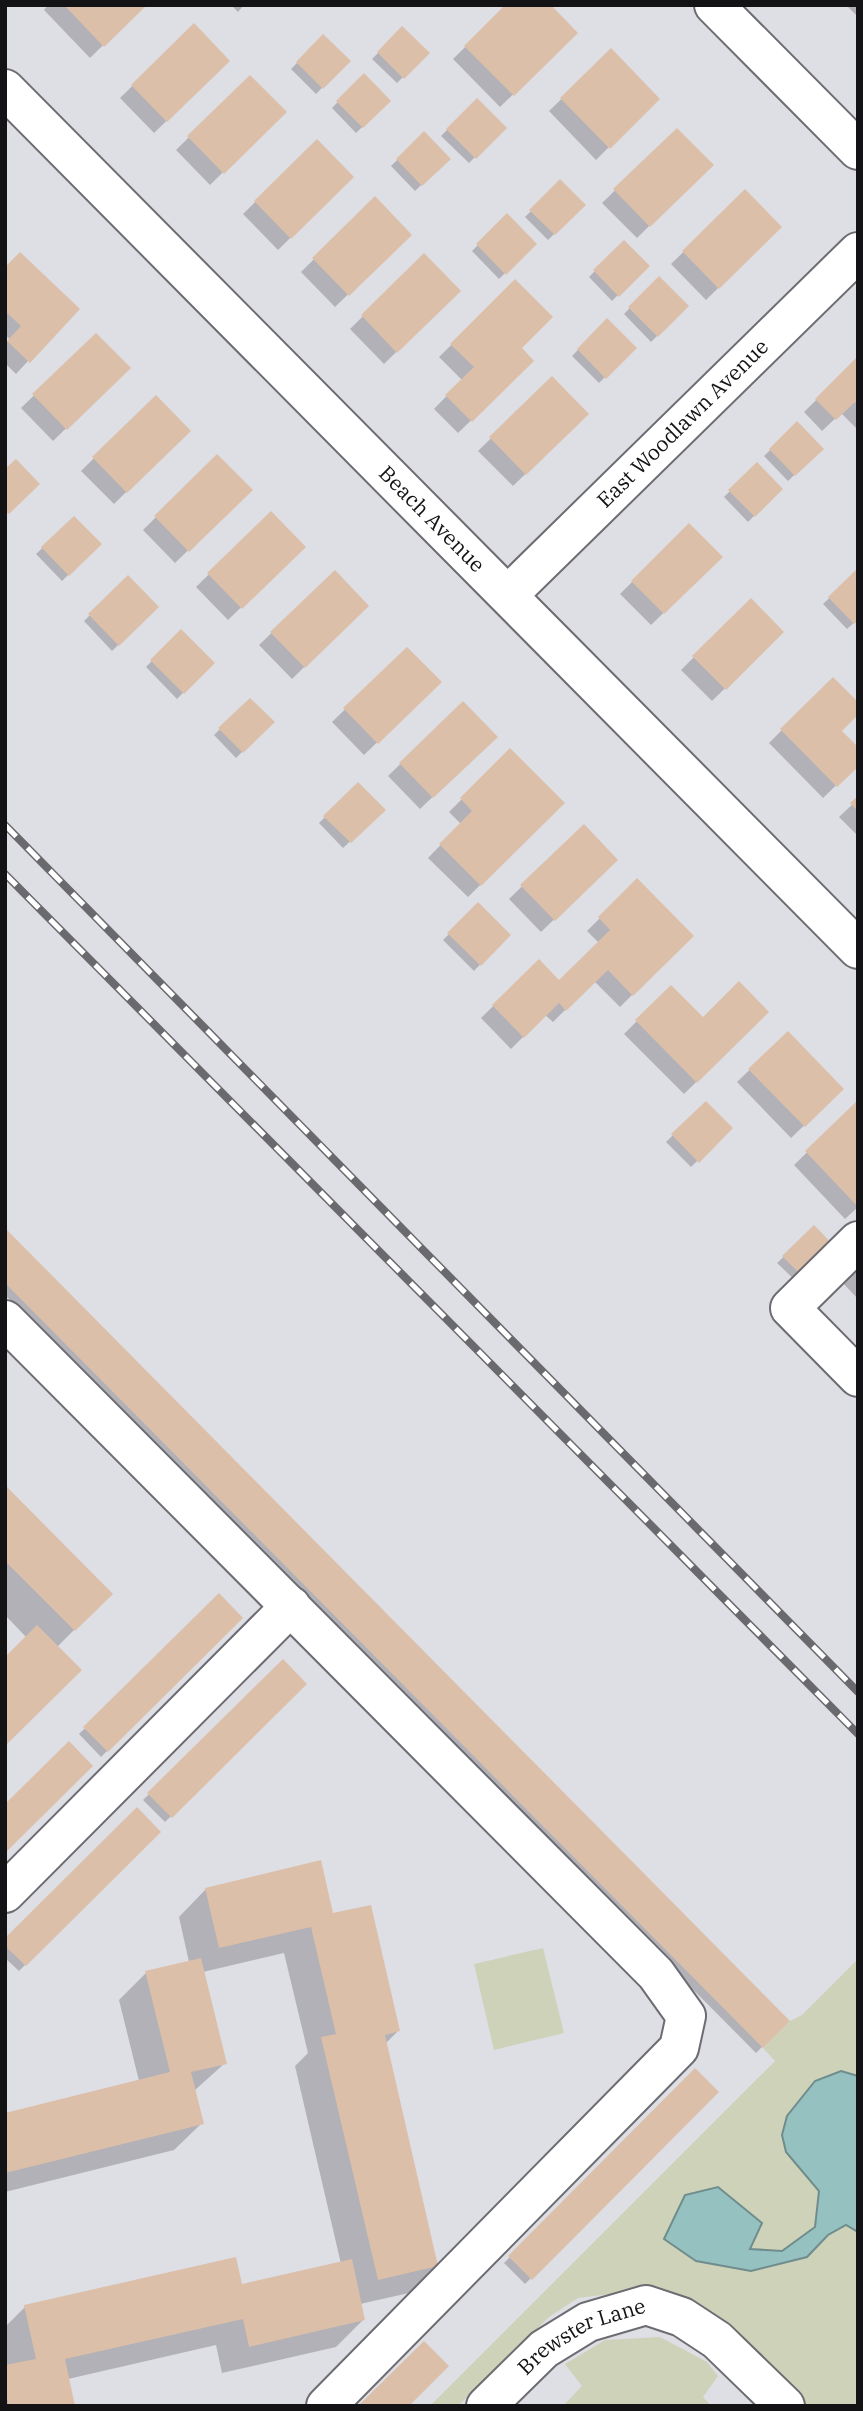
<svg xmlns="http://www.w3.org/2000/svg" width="863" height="2411" viewBox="0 0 863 2411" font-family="'IBM Plex Serif',serif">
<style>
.green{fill:#ced2b8}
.water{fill:#96c1c1;stroke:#6f8d8d;stroke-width:2}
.shadow{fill:#0003}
.building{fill:#dcbfa8}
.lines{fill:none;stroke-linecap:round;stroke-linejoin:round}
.minor-casing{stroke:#6c6c72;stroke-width:42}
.minor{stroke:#fff;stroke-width:38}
.rail-casing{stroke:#6a6a6e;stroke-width:8}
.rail{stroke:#fff;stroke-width:5;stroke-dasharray:16;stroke-linecap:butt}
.labels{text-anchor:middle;stroke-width:5;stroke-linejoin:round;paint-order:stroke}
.street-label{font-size:21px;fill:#131315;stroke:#fff}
</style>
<rect width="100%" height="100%" fill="#dedee5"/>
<g class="green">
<polygon points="543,1948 564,2033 494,2050 474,1964"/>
<polygon points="858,1959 858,2406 808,2406 737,2334 626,2292 578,2298 549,2317 458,2406 430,2406 775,2061 763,2048 790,2021 802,2015"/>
<polygon points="660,2337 707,2362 718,2376 703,2397 711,2406 563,2406 582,2386 565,2364 605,2340"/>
</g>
<polygon class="water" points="841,2071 858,2076 858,2232 846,2225 828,2235 807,2257 751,2271 696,2261 664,2239 685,2195 718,2187 762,2223 750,2249 782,2251 815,2227 819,2191 786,2152 782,2135 787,2116 815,2081"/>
<g class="shadow">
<polygon points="48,5 144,5 90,58 44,10"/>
<polygon points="231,5 244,5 238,12"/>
<polygon points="508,5 576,33 500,107 453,59"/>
<polygon points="846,5 858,5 858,17"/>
<polygon points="194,26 228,61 154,133 120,98"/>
<polygon points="402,29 427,53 397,83 372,59"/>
<polygon points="323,37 348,61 316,94 291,69"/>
<polygon points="611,51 657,99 596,160 549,111"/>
<polygon points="364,75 389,101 356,133 332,108"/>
<polygon points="250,77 284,112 210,185 176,150"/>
<polygon points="477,100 504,128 469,163 441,136"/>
<polygon points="677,130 711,165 637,238 602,203"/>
<polygon points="424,134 448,159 415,191 391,166"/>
<polygon points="317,142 352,177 278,250 243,214"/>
<polygon points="560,182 584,205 548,240 525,217"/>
<polygon points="745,192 780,227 706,300 671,264"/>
<polygon points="375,199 409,235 335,307 301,272"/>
<polygon points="507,216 535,244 499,279 472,251"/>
<polygon points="624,242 647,266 612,301 589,277"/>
<polygon points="20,254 28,361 16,374 5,363 5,344 10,339 5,335 5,269"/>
<polygon points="424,256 458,291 384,364 350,329"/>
<polygon points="659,278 687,306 651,342 624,314"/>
<polygon points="515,282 519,348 532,361 458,433 434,409 462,380 439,357"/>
<polygon points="607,320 635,348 599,383 572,356"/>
<polygon points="96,335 128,368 53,441 21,408"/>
<polygon points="858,359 858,430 841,413 822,431 804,412"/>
<polygon points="552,378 587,414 513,486 478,451"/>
<polygon points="156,397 188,431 114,504 81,471"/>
<polygon points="797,424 821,449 788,481 764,456"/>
<polygon points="217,457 250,490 175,563 143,530"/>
<polygon points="757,464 781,489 748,522 724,497"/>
<polygon points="271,513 303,547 228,620 196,587"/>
<polygon points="74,518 99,544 62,581 36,554"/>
<polygon points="689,525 721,557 651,625 620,594"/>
<polygon points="335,572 366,606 292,679 259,645"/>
<polygon points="857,572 858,619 847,629 823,604"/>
<polygon points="128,578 157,607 112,651 84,621"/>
<polygon points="751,600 782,632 712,701 681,670"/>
<polygon points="181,631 212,663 177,699 146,667"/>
<polygon points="407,649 439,682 364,755 332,722"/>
<polygon points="833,679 839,731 858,764 823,798 769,743"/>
<polygon points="250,700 272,722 236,758 214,735"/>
<polygon points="463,703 495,737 420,809 388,776"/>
<polygon points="510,751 563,803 468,897 428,858 461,824 449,812"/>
<polygon points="358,784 383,810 343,848 319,823"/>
<polygon points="858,799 858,836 839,817"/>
<polygon points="584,826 616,860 541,932 509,899"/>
<polygon points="637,881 691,936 620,1007 594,981 553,1022 545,1015 511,1049 481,1018 539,961 559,982 599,943 587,931"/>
<polygon points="478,905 508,935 474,971 443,940"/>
<polygon points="671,987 703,1020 767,1012 684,1094 624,1034"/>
<polygon points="788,1033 842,1089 791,1138 737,1082"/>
<polygon points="706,1103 731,1128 691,1167 666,1142"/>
<polygon points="858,1103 858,1207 845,1219 794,1165"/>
<polygon points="814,1228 800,1285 777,1263"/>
<polygon points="5,1231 788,2021 756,2053 5,1295"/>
<polygon points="858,1262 858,1299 840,1280"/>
<polygon points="5,1487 110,1594 57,1647 27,1638 5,1615"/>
<polygon points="219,1596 241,1618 101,1757 79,1734"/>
<polygon points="283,1662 305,1684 165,1822 143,1800"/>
<polygon points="158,1832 19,1971 5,1958 5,1940"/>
<polygon points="206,1889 332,1915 398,2031 385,2044 436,2265 409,2293 360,2304 363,2320 336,2347 222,2373 216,2345 68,2379 74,2406 5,2406 5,2327 25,2307 241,2287 341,2264 295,2066 308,2053 284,1953 203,1972 225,2063 194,2091 202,2123 174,2150 5,2192 5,2115 139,2081 119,2000 146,1973 189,1962 179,1917"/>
<polygon points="695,2071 717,2092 525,2284 504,2263"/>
</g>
<g class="building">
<polygon points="64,5 147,5 104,47"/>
<polygon points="505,5 551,5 578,33 514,96 464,46"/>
<polygon points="194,23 230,61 167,122 131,85"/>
<polygon points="402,26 430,53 404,79 377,52"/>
<polygon points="323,34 351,61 323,89 296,62"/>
<polygon points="611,48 660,99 610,149 560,98"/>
<polygon points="364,73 391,101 363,128 336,101"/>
<polygon points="250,75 287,112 224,174 187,136"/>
<polygon points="477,98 507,128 476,159 446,129"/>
<polygon points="677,128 714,165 650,227 613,189"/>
<polygon points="424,131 451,159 422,186 396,159"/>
<polygon points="317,139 354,177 291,239 254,201"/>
<polygon points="560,179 586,205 555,235 529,210"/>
<polygon points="745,189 782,227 719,289 682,251"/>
<polygon points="375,196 412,235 349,296 312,258"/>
<polygon points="507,213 537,244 506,275 476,244"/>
<polygon points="624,240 650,266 619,297 593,270"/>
<polygon points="20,252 80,309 30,363 7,341 21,326 5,311 5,267"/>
<polygon points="424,253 461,291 397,353 361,315"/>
<polygon points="659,276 689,306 658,337 628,307"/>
<polygon points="515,279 553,317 522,348 534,361 472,422 445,395 474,367 450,344"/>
<polygon points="607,318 637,348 606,379 577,349"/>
<polygon points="96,333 131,368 67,430 32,394"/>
<polygon points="858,356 858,405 855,402 836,420 815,399"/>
<polygon points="552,376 589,414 526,475 489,437"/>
<polygon points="156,395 191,431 127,493 92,457"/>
<polygon points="797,421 824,449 795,476 769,449"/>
<polygon points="217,454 253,490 189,552 154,516"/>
<polygon points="16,459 40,484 9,514 5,511 5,469"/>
<polygon points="757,462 783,489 755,517 728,490"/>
<polygon points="271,511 306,547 242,609 207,573"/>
<polygon points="74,516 102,544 69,576 41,547"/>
<polygon points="689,523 723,557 664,614 631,581"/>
<polygon points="857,569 858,621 854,624 828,597"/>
<polygon points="335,570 369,606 305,668 270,632"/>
<polygon points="128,575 159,607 119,646 88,614"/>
<polygon points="751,598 784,632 726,690 692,656"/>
<polygon points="181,629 215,663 184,694 150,660"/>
<polygon points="407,647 442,682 378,744 343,708"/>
<polygon points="833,677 858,702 858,715 842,731 858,747 858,767 837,787 780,729"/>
<polygon points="250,698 275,722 243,753 218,728"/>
<polygon points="463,701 498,737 433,798 399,763"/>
<polygon points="510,748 565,803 481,886 439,844 472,811 460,798"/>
<polygon points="358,782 386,810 351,843 323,816"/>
<polygon points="858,796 858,811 850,803"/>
<polygon points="584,824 618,860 555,921 520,885"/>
<polygon points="637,878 694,936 633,996 608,970 566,1011 559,1003 524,1038 492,1005 539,959 559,980 610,930 598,917"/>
<polygon points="478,902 511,935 481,966 447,933"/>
<polygon points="739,981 769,1012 697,1083 635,1020 671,985 703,1017"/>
<polygon points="788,1031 844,1089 805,1127 748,1069"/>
<polygon points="858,1100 858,1207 805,1151"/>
<polygon points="706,1101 733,1128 699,1163 671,1134"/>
<polygon points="814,1225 838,1250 807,1281 782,1256"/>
<polygon points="5,1228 790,2021 763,2048 5,1283"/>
<polygon points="5,1485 113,1594 75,1631 5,1561"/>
<polygon points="219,1593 243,1618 108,1752 83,1727"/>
<polygon points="37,1625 82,1670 5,1746 5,1657"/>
<polygon points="283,1659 307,1684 172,1818 147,1793"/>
<polygon points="69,1741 93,1766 5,1853 5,1804"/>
<polygon points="137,1807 161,1832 26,1966 5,1946 5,1938"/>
<polygon points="321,1860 333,1913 371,1905 400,2031 385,2035 438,2266 378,2280 321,2037 336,2034 311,1927 219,1948 205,1888"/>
<polygon points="201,1958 227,2064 191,2072 204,2124 5,2173 5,2113 170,2072 145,1971"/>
<polygon points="695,2068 719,2092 532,2280 508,2256"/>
<polygon points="236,2257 242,2284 352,2259 365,2320 249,2347 243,2319 65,2359 75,2406 9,2406 5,2390 5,2365 36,2359 24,2305"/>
<polygon points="424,2341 449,2366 409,2406 358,2406"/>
</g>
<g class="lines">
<defs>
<g id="minor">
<polyline points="714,5 858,150"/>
<path id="s1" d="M 5,89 L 858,949"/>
<path id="s2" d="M 508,595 L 858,252"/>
<polyline points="858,1241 790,1308 858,1377"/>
<polyline points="5,1320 656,1974 686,2016 679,2048 326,2406"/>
<polyline points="5,1893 291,1606"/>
<path id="s3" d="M 486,2406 L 544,2349 L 588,2322 L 646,2305 L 682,2317 L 717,2340 L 785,2406"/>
</g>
</defs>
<use href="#minor" class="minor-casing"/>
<use href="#minor" class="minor"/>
<defs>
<g id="rail">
<polyline points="5,825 858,1692"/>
<polyline points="5,874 858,1734"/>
</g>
</defs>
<use href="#rail" class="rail-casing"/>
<use href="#rail" class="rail"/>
</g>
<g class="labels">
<g class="street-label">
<text dy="7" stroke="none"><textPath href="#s2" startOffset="245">East Woodlawn Avenue</textPath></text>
<text dy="7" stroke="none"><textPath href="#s1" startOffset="606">Beach Avenue</textPath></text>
<text dy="7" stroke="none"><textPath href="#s3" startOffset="121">Brewster Lane</textPath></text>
</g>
</g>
<rect width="863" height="2411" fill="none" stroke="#131315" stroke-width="14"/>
</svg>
